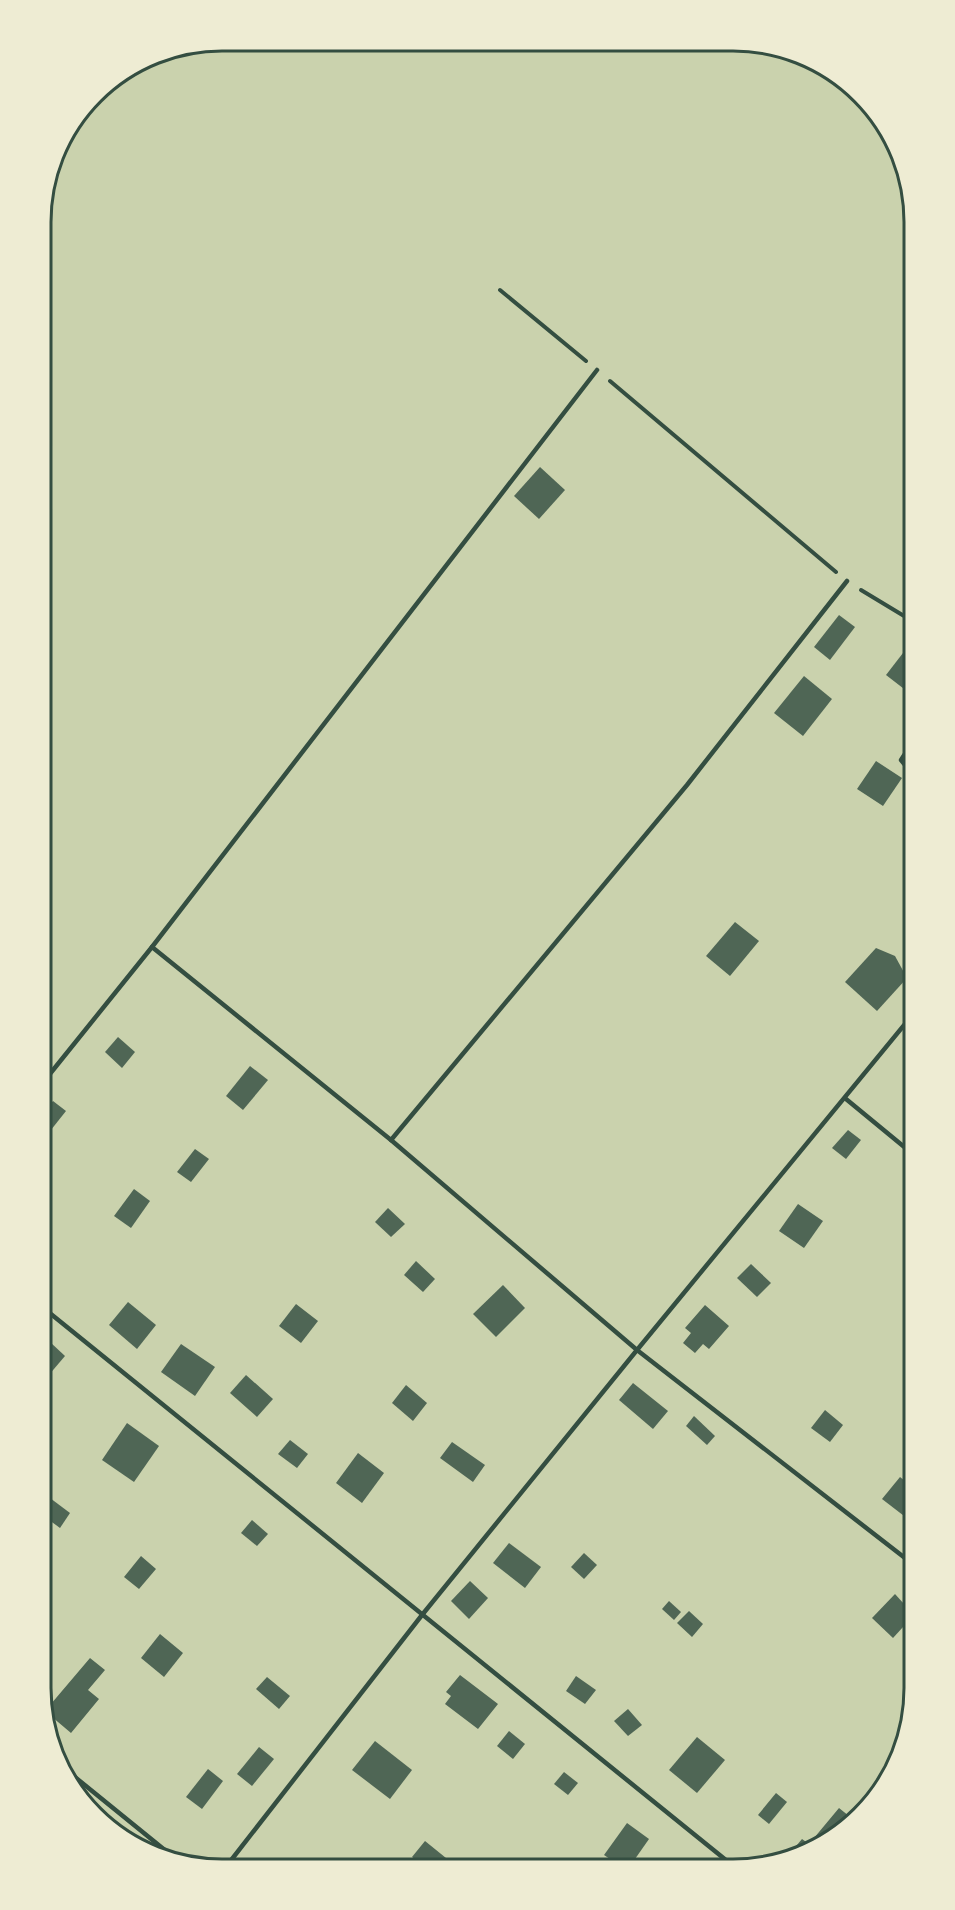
<svg xmlns="http://www.w3.org/2000/svg" width="955" height="1910" viewBox="0 0 955 1910" font-family="'Exo 2',sans-serif">
<style>
.green{fill:#cad2ad}
.building{fill:#4f6655}
.lines{fill:none;stroke-linecap:round;stroke-linejoin:round}
.path{stroke:#344e41;stroke-width:4}
.service{stroke:#344e41;stroke-width:4.5}
.rim{fill:none;stroke:#344e41;stroke-width:3}
</style>
<rect width="100%" height="100%" fill="#e9edc9"/>
<polygon class="green" points="222,41 768,44 853,85 905,164 914,222 914,1701 901,1757 877,1799 834,1839 791,1860 733,1869 198,1868 152,1856 102,1825 50,1746 41,1688 42,198 59,141 102,86 153,54"/>
<g class="building">
<polygon points="540,467 565,490 539,519 514,496"/>
<polygon points="839,615 855,627 830,660 814,647"/>
<polygon points="913,640 914,683 908,692 886,675"/>
<polygon points="804,676 832,699 803,736 774,713"/>
<polygon points="876,761 902,778 883,806 857,789"/>
<polygon points="735,922 759,941 730,976 706,956"/>
<polygon points="876,948 895,956 907,978 877,1011 845,982"/>
<polygon points="118,1037 135,1052 122,1068 105,1052"/>
<polygon points="250,1066 268,1080 243,1110 226,1096"/>
<polygon points="53,1101 66,1111 43,1140 41,1115"/>
<polygon points="848,1130 861,1140 846,1159 832,1148"/>
<polygon points="195,1149 209,1159 191,1182 177,1172"/>
<polygon points="134,1189 150,1201 131,1228 114,1216"/>
<polygon points="798,1204 823,1221 804,1248 779,1231"/>
<polygon points="388,1208 405,1224 391,1237 375,1222"/>
<polygon points="416,1261 435,1279 423,1292 404,1275"/>
<polygon points="751,1264 771,1283 757,1297 737,1278"/>
<polygon points="503,1285 525,1308 496,1337 473,1314"/>
<polygon points="128,1302 156,1325 137,1349 109,1325"/>
<polygon points="296,1304 318,1321 301,1343 279,1326"/>
<polygon points="705,1305 729,1326 709,1349 703,1344 695,1353 683,1343 691,1333 685,1328"/>
<polygon points="50,1342 65,1356 48,1376 41,1370 41,1353"/>
<polygon points="181,1344 215,1367 195,1396 161,1372"/>
<polygon points="246,1375 273,1399 257,1417 230,1393"/>
<polygon points="633,1383 668,1411 653,1429 619,1400"/>
<polygon points="406,1385 427,1403 413,1421 392,1403"/>
<polygon points="825,1410 843,1425 830,1442 811,1428"/>
<polygon points="694,1416 715,1436 707,1445 686,1426"/>
<polygon points="127,1423 159,1446 134,1482 102,1460"/>
<polygon points="290,1440 308,1454 297,1468 278,1454"/>
<polygon points="452,1442 485,1465 473,1482 440,1458"/>
<polygon points="358,1453 384,1473 362,1503 336,1483"/>
<polygon points="900,1477 914,1488 914,1512 908,1519 882,1499"/>
<polygon points="46,1495 70,1513 60,1528 41,1514 41,1502"/>
<polygon points="252,1520 268,1534 257,1546 241,1533"/>
<polygon points="509,1543 541,1567 525,1588 493,1563"/>
<polygon points="584,1553 597,1565 584,1579 571,1567"/>
<polygon points="141,1556 156,1569 139,1589 124,1577"/>
<polygon points="470,1581 488,1598 469,1619 451,1601"/>
<polygon points="895,1594 914,1615 893,1638 872,1618"/>
<polygon points="669,1601 681,1612 674,1620 662,1609"/>
<polygon points="689,1611 703,1624 692,1637 677,1623"/>
<polygon points="160,1634 183,1653 164,1677 141,1658"/>
<polygon points="90,1658 105,1670 88,1690 99,1699 71,1733 45,1711"/>
<polygon points="460,1675 498,1704 478,1729 445,1704 451,1696 446,1692"/>
<polygon points="576,1676 596,1690 585,1704 566,1691"/>
<polygon points="267,1677 290,1696 279,1709 256,1689"/>
<polygon points="628,1709 642,1725 628,1736 614,1721"/>
<polygon points="509,1731 525,1744 513,1759 497,1746"/>
<polygon points="697,1737 725,1760 697,1793 669,1770"/>
<polygon points="375,1741 412,1770 390,1799 352,1770"/>
<polygon points="259,1747 274,1759 252,1786 237,1774"/>
<polygon points="208,1769 223,1781 202,1809 186,1797"/>
<polygon points="564,1772 578,1783 568,1795 554,1784"/>
<polygon points="776,1793 787,1802 769,1824 758,1815"/>
<polygon points="839,1808 854,1820 834,1839 791,1860 786,1858 802,1839 809,1844"/>
<polygon points="627,1823 649,1839 628,1869 625,1869 604,1855"/>
<polygon points="425,1841 446,1858 438,1869 428,1869 412,1857"/>
<polygon points="487,1858 502,1869 478,1869"/>
</g>
<g class="lines">
<g class="path">
<polyline points="500,290 586,361"/>
<polyline points="610,381 836,572"/>
<polyline points="861,590 914,622"/>
</g>
<g class="service">
<polyline points="914,776 901,760 914,740"/>
<polyline points="152,947 391,1140 637,1350 422,1615 225,1868"/>
<polyline points="41,1085 152,947 597,370"/>
<polyline points="846,1099 914,1155"/>
<polyline points="391,1140 687,785 847,581"/>
<polyline points="41,1306 737,1869"/>
<polyline points="914,1565 637,1350 914,1013"/>
<polyline points="65,1769 182,1864"/>
</g>
</g>
<path d="M0 0H955V1910H0ZM222 51H733A171 171 0 0 1 904 222V1688A171 171 0 0 1 733 1859H222A171 171 0 0 1 51 1688V222A171 171 0 0 1 222 51Z" fill="#eeecd3" fill-rule="evenodd"/>
<path class="rim" d="M222 51H733A171 171 0 0 1 904 222V1688A171 171 0 0 1 733 1859H222A171 171 0 0 1 51 1688V222A171 171 0 0 1 222 51Z"/>
</svg>
